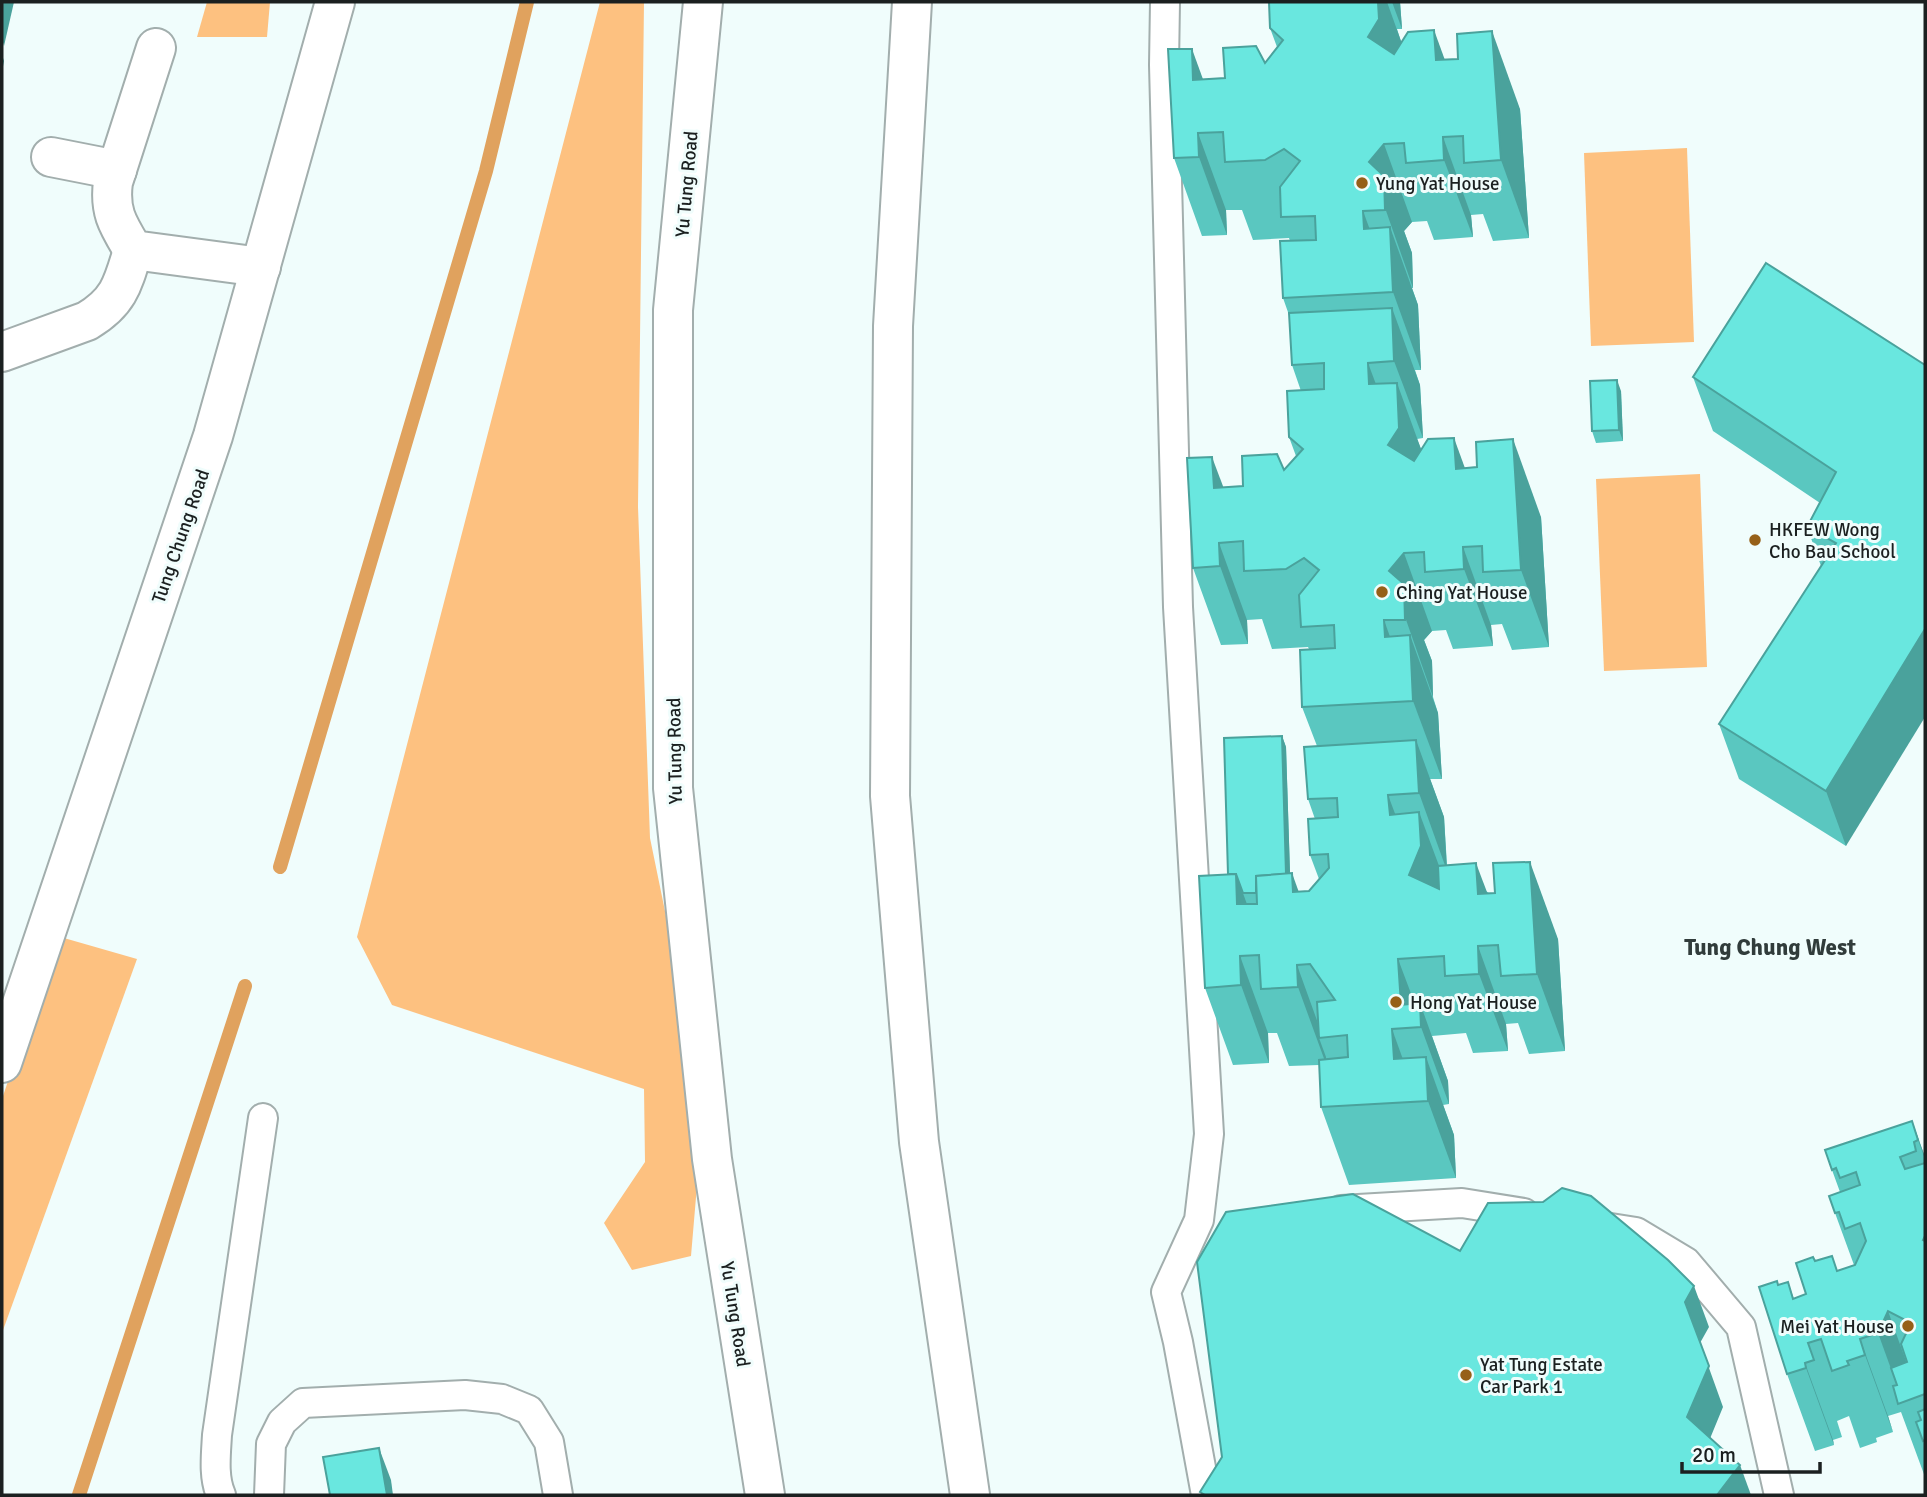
<svg xmlns="http://www.w3.org/2000/svg" width="1927" height="1497" viewBox="0 0 1927 1497" font-family="Signika,sans-serif">
<style>
.green{fill:#fdc180}
.lines{fill:none;stroke-linecap:round;stroke-linejoin:round}
.stream{stroke:#e0a25e;stroke-width:14}
.lane-casing{stroke:#a2aead;stroke-width:32}
.street-casing{stroke:#a2aead;stroke-width:42}
.secondary-casing{stroke:#a2aead;stroke-width:42}
.lane{stroke:#fff;stroke-width:28}
.street{stroke:#fff;stroke-width:38}
.secondary{stroke:#fff;stroke-width:38}
.wall{fill:#5ac7c0}
.shaded-wall{fill:#4aa29c}
.building{fill:#69e7df;stroke:#4aa29c;stroke-width:2}
.poi-dot{fill:#966018;stroke:#f0fdfc;stroke-width:2.5}
.labels{text-anchor:middle;stroke-width:6;stroke-linejoin:round;paint-order:stroke}
.poi-label{font-size:19px;fill:#1b2020;stroke:#f0fdfc;text-anchor:start}
.street-label{font-size:19px;fill:#1b2020;stroke:#f0fdfc}
.quarter-label{font-size:23px;font-weight:bold;fill:#313c3b;stroke:#f0fdfc}
</style>
<rect width="100%" height="100%" fill="#f0fdfc"/>
<g class="green">
<polygon points="207,2 270,2 267,37 197,37"/>
<polygon points="600,2 644,2 638,507 650,838 682,994 699,1162 691,1256 632,1270 604,1223 645,1162 644,1089 392,1005 357,937"/>
<polygon points="1687,148 1694,342 1591,346 1584,153"/>
<polygon points="1700,474 1707,667 1604,671 1596,479"/>
<polygon points="57,936 137,959 2,1333 2,1099"/>
</g>
<g class="lines">
<g class="stream">
<polyline points="280,867 486,171 527,2"/>
<polyline points="79,1495 245,986"/>
</g>
<defs>
<g id="lane">
<polyline points="1165,2 1164,65 1178,607 1209,1134 1199,1220 1166,1292 1178,1342 1206,1495"/>
<polyline points="1341,1210 1462,1203 1524,1213"/>
<polyline points="1598,1226 1636,1232 1686,1262 1741,1327 1779,1495"/>
<path d="M 221,1495 C 213,1477 216,1454 217,1435 L 263,1118"/>
<polyline points="269,1495 271,1444 282,1422 303,1403 465,1395 502,1399 529,1410 549,1442 558,1495"/>
</g>
<g id="street">
<path d="M 156,48 L 113,182 C 109,212 118,225 133,250 L 261,267"/>
<polyline points="51,157 117,170"/>
<path d="M 2,352 L 87,321 C 119,302 123,284 133,250"/>
</g>
<g id="secondary">
<polyline points="703,2 673,310 673,788 712,1159 765,1495"/>
<polyline points="912,2 893,326 890,796 919,1142 970,1495"/>
<polyline points="2,1063 213,436 335,2"/>
</g>
</defs>
<use href="#lane" class="lane-casing"/>
<use href="#street" class="street-casing"/>
<use href="#secondary" class="secondary-casing"/>
<use href="#lane" class="lane"/>
<use href="#street" class="street"/>
<use href="#secondary" class="secondary"/>
</g>
<g class="wall">
<polygon points="1269,2 1400,2 1402,29 1397,29 1401,42 1444,60 1520,109 1529,238 1493,241 1483,214 1471,215 1473,237 1434,240 1427,221 1412,222 1404,231 1412,253 1413,288 1412,288 1418,305 1421,370 1415,370 1420,385 1423,438 1417,439 1421,449 1465,468 1541,517 1549,647 1512,650 1502,624 1491,625 1493,646 1453,649 1446,630 1432,631 1424,640 1432,661 1433,697 1438,713 1442,779 1430,779 1444,817 1447,865 1558,939 1565,1051 1529,1054 1518,1023 1506,1024 1508,1051 1473,1053 1466,1033 1432,1036 1448,1081 1449,1104 1443,1105 1454,1135 1456,1178 1349,1185 1321,1107 1319,1065 1289,1066 1277,1033 1268,1033 1269,1063 1233,1065 1205,988 1228,874 1282,736 1286,747 1290,874 1298,892 1309,891 1319,879 1310,855 1315,819 1308,799 1317,746 1302,707 1309,649 1308,647 1272,649 1262,619 1247,620 1248,644 1221,645 1193,568 1224,487 1243,486 1284,470 1296,456 1289,437 1301,391 1292,365 1289,315 1283,298 1290,241 1289,238 1253,240 1242,210 1226,210 1227,235 1202,236 1174,158 1203,79 1225,78 1265,63 1277,47 1270,28"/>
<polygon points="1925,365 1846,846 1739,779 1719,724 1821,566 1807,527 1820,503 1713,431 1693,377"/>
<polygon points="1621,391 1623,441 1596,443 1592,431"/>
<polygon points="1912,1121 1925,1157 1925,1477 1901,1412 1888,1416 1893,1432 1876,1438 1877,1442 1860,1448 1849,1416 1837,1421 1842,1437 1833,1440 1834,1445 1815,1451 1787,1374 1778,1285 1788,1282 1794,1299 1806,1294 1815,1261 1837,1271 1854,1265 1835,1213 1840,1192 1832,1170"/>
</g>
<g class="shaded-wall">
<polygon points="2,2 14,2 4,46 2,39"/>
<polygon points="1378,2 1387,2 1405,52 1407,97 1368,37"/>
<polygon points="1392,2 1400,2 1402,29"/>
<polygon points="1434,30 1462,107 1436,60"/>
<polygon points="1492,31 1520,109 1529,238 1501,160"/>
<polygon points="1192,49 1220,126 1193,80"/>
<polygon points="2,55 4,61 2,72"/>
<polygon points="1198,133 1226,210 1227,235 1199,157"/>
<polygon points="1443,137 1471,215 1473,237 1444,160"/>
<polygon points="1384,144 1412,222 1404,231 1412,253 1413,288 1369,162"/>
<polygon points="1363,211 1392,289 1364,229"/>
<polygon points="1390,227 1418,305 1421,370 1393,292"/>
<polygon points="1392,308 1420,385 1423,438 1394,361"/>
<polygon points="1368,363 1395,435 1397,383 1425,460 1428,505 1388,445 1369,384"/>
<polygon points="1617,380 1621,391 1623,441 1619,430"/>
<polygon points="1454,438 1482,515 1456,469"/>
<polygon points="1513,439 1541,517 1549,647 1521,570"/>
<polygon points="1212,457 1241,534 1214,488"/>
<polygon points="1219,543 1247,620 1248,644 1220,566"/>
<polygon points="1463,547 1491,625 1493,646 1464,569"/>
<polygon points="1404,553 1432,631 1424,640 1432,661 1433,697 1389,571"/>
<polygon points="1384,620 1412,698 1385,637"/>
<polygon points="1925,629 1925,717 1846,846 1826,791"/>
<polygon points="1410,635 1438,713 1442,779 1413,701"/>
<polygon points="1282,736 1286,747 1291,903 1287,892"/>
<polygon points="1416,740 1444,817 1447,871 1419,793"/>
<polygon points="1388,795 1414,864 1419,812 1448,890 1450,924 1409,875 1390,815"/>
<polygon points="1530,862 1558,939 1565,1051 1537,974"/>
<polygon points="1476,863 1505,940 1478,894"/>
<polygon points="1292,873 1320,951 1293,892"/>
<polygon points="1236,874 1264,951 1259,955 1237,904"/>
<polygon points="1478,946 1506,1024 1508,1051 1479,974"/>
<polygon points="1240,956 1268,1033 1269,1063 1241,985"/>
<polygon points="1398,959 1421,1020 1420,1003 1448,1081 1449,1104 1421,1027 1401,1005"/>
<polygon points="1297,965 1323,1037 1319,1038 1326,1057 1326,1064 1298,987"/>
<polygon points="1392,1029 1418,1101 1394,1059"/>
<polygon points="1426,1057 1454,1135 1456,1178 1428,1101"/>
<polygon points="1912,1121 1925,1157 1925,1159 1918,1140"/>
<polygon points="1694,1286 1709,1327 1700,1343 1723,1407 1702,1458 1687,1417 1685,1302"/>
<polygon points="1888,1311 1916,1389 1903,1402 1878,1333"/>
<polygon points="1860,1339 1888,1416 1893,1432 1865,1355"/>
<polygon points="1805,1363 1833,1440 1834,1445 1806,1368"/>
<polygon points="379,1448 391,1480 393,1495 387,1495"/>
<polygon points="1740,1465 1751,1495 1717,1495"/>
</g>
<g class="building">
<polygon points="1269,2 1378,2 1379,19 1368,37 1394,54 1408,32 1434,30 1436,60 1458,59 1457,34 1492,31 1501,160 1464,163 1463,136 1443,137 1444,160 1406,163 1404,143 1384,144 1369,162 1384,176 1385,210 1363,211 1364,229 1390,227 1393,292 1283,298 1280,241 1316,240 1315,216 1281,217 1280,187 1300,161 1284,149 1265,160 1225,162 1223,132 1198,133 1199,157 1174,158 1168,49 1192,49 1193,80 1225,78 1223,48 1256,46 1265,63 1283,40 1270,28"/>
<polygon points="1766,263 1925,365 1925,629 1826,791 1719,724 1836,543 1807,527 1836,472 1693,377"/>
<polygon points="1392,308 1394,361 1368,363 1369,384 1397,383 1399,428 1388,445 1414,461 1428,439 1454,438 1456,469 1477,467 1476,442 1513,439 1521,570 1483,572 1482,546 1463,547 1464,569 1425,572 1424,552 1404,553 1389,571 1404,584 1405,620 1384,620 1385,637 1410,635 1413,701 1302,707 1300,650 1335,648 1334,625 1301,627 1299,595 1319,570 1304,558 1286,569 1244,571 1243,541 1219,543 1220,566 1193,568 1187,458 1212,457 1214,488 1243,486 1242,456 1277,454 1284,470 1303,449 1289,437 1287,391 1324,389 1324,363 1292,365 1289,313"/>
<polygon points="1617,380 1619,430 1592,431 1590,381"/>
<polygon points="1282,736 1286,874 1256,876 1256,893 1243,893 1236,874 1228,874 1224,738"/>
<polygon points="1416,740 1419,793 1388,795 1390,815 1419,812 1421,846 1409,875 1439,889 1438,866 1476,863 1478,894 1495,893 1493,863 1530,862 1537,974 1501,976 1498,945 1478,946 1479,974 1445,976 1444,956 1398,959 1401,1005 1420,1003 1421,1027 1392,1029 1394,1059 1426,1057 1428,1101 1321,1107 1319,1060 1348,1057 1347,1035 1319,1038 1317,1002 1335,1000 1310,964 1297,965 1298,987 1261,989 1259,955 1240,956 1241,985 1205,988 1199,876 1236,874 1237,904 1257,904 1256,876 1292,873 1293,892 1309,891 1329,868 1328,854 1310,855 1308,819 1338,817 1337,798 1308,799 1304,747"/>
<polygon points="1912,1121 1918,1140 1914,1142 1916,1151 1900,1157 1905,1169 1925,1163 1925,1236 1923,1240 1925,1241 1925,1394 1898,1404 1893,1386 1897,1385 1891,1368 1907,1362 1901,1344 1911,1323 1888,1311 1878,1333 1860,1339 1865,1355 1847,1361 1849,1365 1832,1371 1821,1339 1808,1343 1814,1360 1805,1363 1806,1368 1787,1374 1759,1287 1777,1281 1778,1285 1788,1282 1793,1299 1806,1294 1796,1263 1813,1257 1815,1261 1832,1256 1837,1271 1855,1265 1866,1241 1860,1223 1845,1229 1839,1212 1835,1213 1829,1196 1860,1185 1856,1172 1840,1178 1836,1168 1832,1170 1825,1150"/>
<polygon points="1562,1188 1591,1196 1668,1260 1694,1286 1685,1302 1709,1366 1687,1417 1740,1465 1717,1495 1205,1495 1200,1492 1222,1457 1197,1262 1226,1212 1353,1194 1460,1251 1488,1203 1543,1202"/>
<polygon points="1925,1409 1925,1440 1923,1441 1916,1422 1921,1420 1918,1412"/>
<polygon points="379,1448 387,1495 330,1495 323,1457"/>
</g>
<g class="poi-dot">
<circle cx="1362" cy="183" r="7"/>
<circle cx="1755" cy="540" r="7"/>
<circle cx="1382" cy="592" r="7"/>
<circle cx="1396" cy="1002" r="7"/>
<circle cx="1908" cy="1326" r="7"/>
<circle cx="1466" cy="1375" r="7"/>
</g>
<g class="labels">
<g class="poi-label">
<text x="1376" y="190">Yung Yat House</text>
<text x="1769" y="536">HKFEW Wong<tspan x="1769" dy="22">Cho Bau School</tspan></text>
<text x="1396" y="599">Ching Yat House</text>
<text x="1410" y="1009">Hong Yat House</text>
<text x="1894" y="1333" text-anchor="end">Mei Yat House</text>
<text x="1480" y="1371">Yat Tung Estate<tspan x="1480" dy="22">Car Park 1</tspan></text>
</g>
<g class="street-label">
<text transform="translate(686 184) rotate(-85)" y="7">Yu Tung Road</text>
<text transform="translate(180 536) rotate(-71)" y="7">Tung Chung Road</text>
<text transform="translate(674 751) rotate(-91)" y="7">Yu Tung Road</text>
<text transform="translate(736 1314) rotate(81)" y="7">Yu Tung Road</text>
</g>
<g class="quarter-label">
<text x="1770" y="955">Tung Chung West</text>
</g>
</g>
<rect width="1927" height="1497" fill="none" stroke="#1b2020" stroke-width="7"/>
<path d="M1682 1462v10h138v-10" fill="none" stroke="#1b2020" stroke-width="3.5"/>
<text x="1692" y="1462" font-size="21" fill="#1b2020" stroke="#f0fdfc" stroke-width="5" paint-order="stroke">20 m</text>
</svg>
